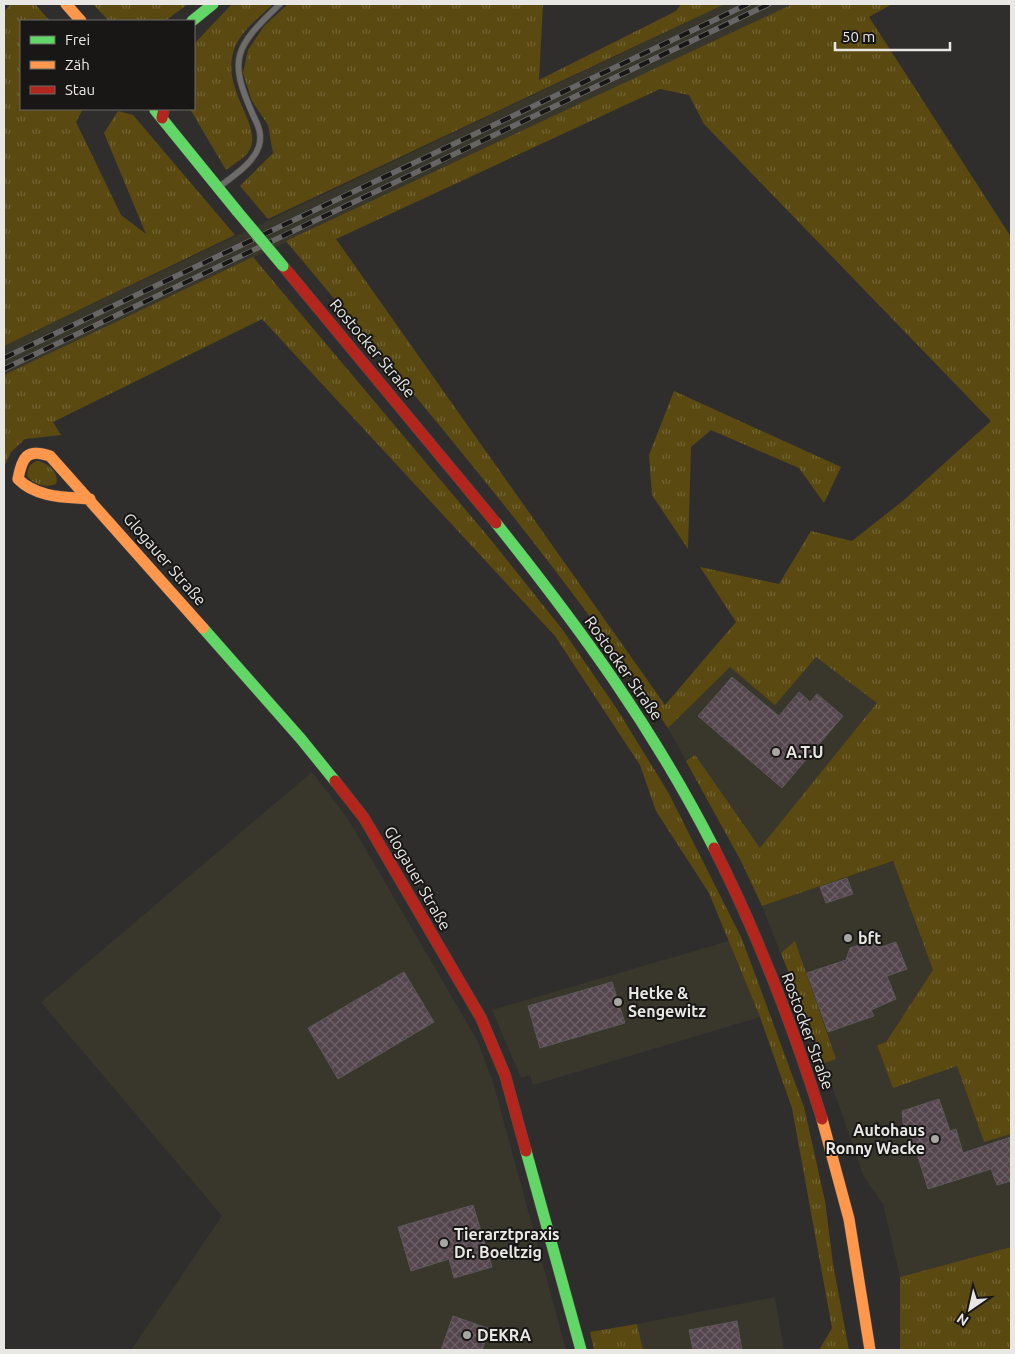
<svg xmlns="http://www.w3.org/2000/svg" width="1015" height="1354" viewBox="0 0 1015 1354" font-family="Ubuntu,sans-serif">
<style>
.built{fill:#39362c}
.grass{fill:url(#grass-tufts);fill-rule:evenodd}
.building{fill:url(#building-cross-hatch);stroke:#5a5858}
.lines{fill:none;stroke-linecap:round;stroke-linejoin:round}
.lane-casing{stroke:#4e4d4a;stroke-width:7}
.fast-casing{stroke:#4e4d4a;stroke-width:12}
.slow-casing{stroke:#4e4d4a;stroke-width:12}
.jam-casing{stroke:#4e4d4a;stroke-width:12}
.lane{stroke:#6d6c6a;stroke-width:5.5}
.fast{stroke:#63d668;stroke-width:11}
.slow{stroke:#ff974d;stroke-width:11}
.jam{stroke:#b3261e;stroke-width:11}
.rail-casing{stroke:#676665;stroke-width:5.5}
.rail{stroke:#181715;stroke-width:4;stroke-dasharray:11;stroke-linecap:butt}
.fast-bridge-casing{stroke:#4e4d4a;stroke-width:12;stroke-linecap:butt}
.fast-bridge{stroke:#63d668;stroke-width:11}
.poi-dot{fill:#a8a6a4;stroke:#181715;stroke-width:2}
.labels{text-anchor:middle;stroke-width:4;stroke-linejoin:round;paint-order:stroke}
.street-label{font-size:16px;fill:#e8e7e4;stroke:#181715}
.poi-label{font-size:16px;font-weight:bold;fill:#e8e7e4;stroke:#181715;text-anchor:start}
</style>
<defs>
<pattern id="grass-tufts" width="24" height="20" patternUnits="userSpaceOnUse" patternTransform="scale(1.25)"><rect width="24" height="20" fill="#5a4a11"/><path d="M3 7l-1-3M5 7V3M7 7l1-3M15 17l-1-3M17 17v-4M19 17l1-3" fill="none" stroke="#726434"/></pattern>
<pattern id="building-cross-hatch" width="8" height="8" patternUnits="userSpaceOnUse" patternTransform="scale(1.25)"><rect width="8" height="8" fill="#55464e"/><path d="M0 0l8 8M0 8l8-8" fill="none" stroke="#6d6167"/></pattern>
</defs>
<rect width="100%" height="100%" fill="#302e2c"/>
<g class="built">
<polygon points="725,4 793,4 4,375 4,346"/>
<polygon points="816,657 878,703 760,849 741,861 668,728 730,667"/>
<polygon points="312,772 348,819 477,1040 493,1082 566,1350 131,1350 222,1216 41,1002"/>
<polygon points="893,861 933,970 886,1042 877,1045 957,1066 984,1142 1011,1134 1011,1247 900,1277 883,1204 864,1177 824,1063 762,906"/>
<polygon points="729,941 760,1017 533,1085 530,1075 521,1078 492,1010"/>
<polygon points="775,1297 784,1350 643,1350 637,1324"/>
</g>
<g class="grass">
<polygon points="11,4 35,4 50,21 21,21 21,109 83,109 76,122 121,215 146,234 104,133 118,111 133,115 235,235 4,346 4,11"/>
<polygon points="93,4 188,4 165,21 109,21"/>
<path d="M 232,4 L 273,4 C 260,17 243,29 235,47 C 219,87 260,121 251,147 C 248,157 233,164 226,170 L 190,109 L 194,109 L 194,44 Z"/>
<polygon points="288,4 543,4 539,80 676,11 681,4 725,4 268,219 240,186 273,153 268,125 252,101 243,73 248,50 264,26"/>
<path d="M 793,4 L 892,4 L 869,17 L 1011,237 L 1011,1134 L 984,1142 L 957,1066 L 893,1088 L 877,1045 L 886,1042 L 933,970 L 893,861 L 762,906 L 741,861 L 686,761 L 695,755 L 760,848 L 877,703 L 816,657 L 775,705 L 730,667 L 668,728 C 554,556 418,400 286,241 ZM 660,89 L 689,95 L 704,124 L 991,421 L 904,500 L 852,541 L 811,531 L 779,584 L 700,567 L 736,622 L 665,705 L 336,239 Z"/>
<polygon points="253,257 491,540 562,629 617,709 668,792 742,939 804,1107 825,1201 833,1264 849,1350 819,1350 832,1328 792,1108 760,1017 709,893 656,811 640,765 555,636 262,319 53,422 61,435 25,439 11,452 4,467 4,375"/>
<polygon points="674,391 841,467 824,503 799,468 711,430 691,447 688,549 652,495 649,455"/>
<path d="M 37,461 C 47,462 60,473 56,484 C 46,488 34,485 27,476 C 28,468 29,464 37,461 Z"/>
<polygon points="795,941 836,1059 824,1063 781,953"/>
<polygon points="1011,1247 1011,1350 900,1350 900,1277"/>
<polygon points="637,1324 643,1350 594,1350 590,1332"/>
</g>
<g class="building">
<polygon points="732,677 779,716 799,692 810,702 817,694 843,716 782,788 698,716"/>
<polygon points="847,878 853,894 826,903 820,887"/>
<polygon points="870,941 881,947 896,942 907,969 887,976 896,999 871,1010 874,1016 828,1032 807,973 846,960 850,948"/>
<polygon points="404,972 434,1022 338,1079 308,1028"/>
<polygon points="612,982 625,1023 540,1048 528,1006"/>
<polygon points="939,1099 950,1131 956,1129 963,1153 1011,1137 1011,1181 997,1185 991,1169 928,1189 914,1144 903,1123 902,1111"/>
<polygon points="473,1205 492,1267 454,1278 449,1259 411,1271 398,1227"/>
<polygon points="453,1316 490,1329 482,1350 441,1350"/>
<polygon points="737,1321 742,1350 693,1350 689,1330"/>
</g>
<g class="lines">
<defs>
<path id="lane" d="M 219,187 C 233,176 253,164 259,146 C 262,135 259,127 254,117 C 227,58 235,47 280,4"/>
<g id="fast">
<polyline points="192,21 213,4"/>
<polyline points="155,110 237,211"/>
<path d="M 496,523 C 580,628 653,728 714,848"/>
<polyline points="203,628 301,739 335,781"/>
<polyline points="526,1151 581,1350"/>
</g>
<g id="slow">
<polyline points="66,4 81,21"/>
<path d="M 90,499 C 65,497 37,498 18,479 C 22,457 27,448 50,456 L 203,628"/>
<polyline points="822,1119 849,1219 870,1350"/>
</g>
<g id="jam">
<polyline points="162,118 164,109"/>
<polyline points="283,266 496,523"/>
<polyline points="335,781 364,818 481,1018 505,1075 526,1151"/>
<path d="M 714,848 C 758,935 793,1026 822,1119"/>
</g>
</defs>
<use href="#lane" class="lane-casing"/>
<use href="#fast" class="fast-casing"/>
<use href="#slow" class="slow-casing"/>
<use href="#jam" class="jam-casing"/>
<use href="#lane" class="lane"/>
<use href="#fast" class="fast"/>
<use href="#slow" class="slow"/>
<use href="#jam" class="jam"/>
<defs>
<g id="rail">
<polyline points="4,358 748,4"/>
<polyline points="4,369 769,4"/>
</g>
</defs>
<use href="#rail" class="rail-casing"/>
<use href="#rail" class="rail"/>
<defs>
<polyline id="fast-bridge" points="237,211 283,266"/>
</defs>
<use href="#fast-bridge" class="fast-bridge-casing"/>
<use href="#fast-bridge" class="fast-bridge"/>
</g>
<g class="poi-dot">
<circle cx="776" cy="752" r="5"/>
<circle cx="848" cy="938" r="5"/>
<circle cx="618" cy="1002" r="5"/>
<circle cx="935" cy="1139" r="5"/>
<circle cx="444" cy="1243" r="5"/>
<circle cx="467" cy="1335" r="5"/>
</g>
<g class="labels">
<g class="street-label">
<text transform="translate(373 348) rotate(50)" y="6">Rostocker Straße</text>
<text transform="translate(165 559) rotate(49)" y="6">Glogauer Straße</text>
<text transform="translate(624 668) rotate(55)" y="6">Rostocker Straße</text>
<text transform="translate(418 878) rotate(60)" y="6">Glogauer Straße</text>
<text transform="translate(808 1031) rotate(70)" y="6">Rostocker Straße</text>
</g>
<g class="poi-label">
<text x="786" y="758">A.T.U</text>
<text x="858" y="944">bft</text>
<text x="628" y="999">Hetke &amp;<tspan x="628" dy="18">Sengewitz</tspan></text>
<text x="925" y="1136" text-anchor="end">Autohaus<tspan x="925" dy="18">Ronny Wacke</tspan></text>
<text x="454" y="1240">Tierarztpraxis<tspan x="454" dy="18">Dr. Boeltzig</tspan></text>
<text x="477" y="1341">DEKRA</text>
</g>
</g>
<rect width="1015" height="1354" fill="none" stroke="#e8e7e4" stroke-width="10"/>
<rect x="20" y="20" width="175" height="90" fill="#181715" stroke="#6b6a68"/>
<rect x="30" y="36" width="25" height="8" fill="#63d668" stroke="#6b6a68"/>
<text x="65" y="45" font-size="15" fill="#e8e7e4">Frei</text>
<rect x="30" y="61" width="25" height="8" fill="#ff974d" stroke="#6b6a68"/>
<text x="65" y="70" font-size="15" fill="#e8e7e4">Zäh</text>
<rect x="30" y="86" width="25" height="8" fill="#b3261e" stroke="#6b6a68"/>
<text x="65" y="95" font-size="15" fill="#e8e7e4">Stau</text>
<g transform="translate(970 1309) rotate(214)" stroke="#181715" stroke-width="4" paint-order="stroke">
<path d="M0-4L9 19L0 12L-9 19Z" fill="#e8e7e4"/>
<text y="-8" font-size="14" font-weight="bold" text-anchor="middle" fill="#e8e7e4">N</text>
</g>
<path d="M835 42v8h115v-8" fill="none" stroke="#e8e7e4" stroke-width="2.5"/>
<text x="842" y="42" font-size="15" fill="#e8e7e4" stroke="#181715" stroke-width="4" paint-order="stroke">50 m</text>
</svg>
